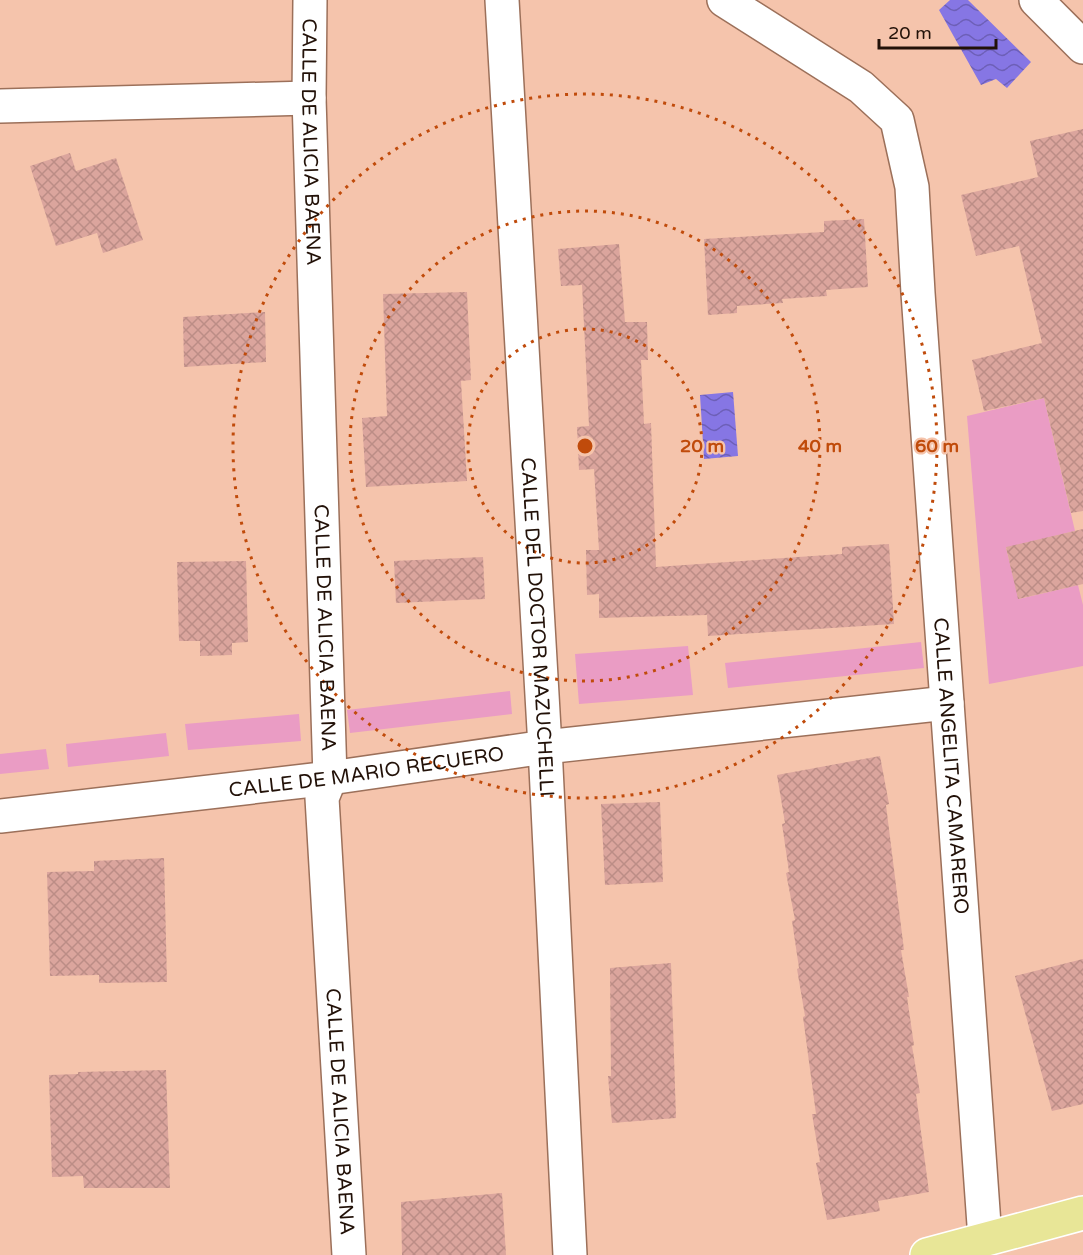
<svg xmlns="http://www.w3.org/2000/svg" width="1083" height="1255" viewBox="0 0 1083 1255" font-family="'Varela Round',sans-serif">
<style>
.green{fill:#ea9cc4}
.water{fill:url(#water-waves)}
.building{fill:url(#building-cross-hatch)}
.lines{fill:none;stroke-linecap:round;stroke-linejoin:round}
.minor-casing{stroke:#9c705a;stroke-width:36}
.major-casing{stroke:#fff;stroke-width:36}
.minor{stroke:#fff;stroke-width:33}
.major{stroke:#e8e697;stroke-width:33}
.ring{fill:none;stroke:#c04b0b;stroke-width:3;stroke-dasharray:3 6}
.labels{text-anchor:middle;stroke-width:4.5;stroke-linejoin:round;paint-order:stroke}
.street-label{font-size:20px;fill:#221108;stroke:#f5c4ac}
.centre{fill:#c04b0b;stroke:#f5c4ac;stroke-width:3}
.ring-label{font-size:18px;text-anchor:middle;font-weight:bold;fill:#c04b0b;stroke:#f5c4ac;stroke-width:4.5;stroke-linejoin:round;paint-order:stroke}
</style>
<defs>
<pattern id="water-waves" width="16" height="10" patternUnits="userSpaceOnUse" patternTransform="scale(1.5)"><rect width="16" height="10" fill="#8676e4"/><path d="M0 5q4-4 8 0t8 0" fill="none" stroke="#6d5fb7"/></pattern>
<pattern id="building-cross-hatch" width="8" height="8" patternUnits="userSpaceOnUse" patternTransform="scale(1.5)"><rect width="8" height="8" fill="#dba59d"/><path d="M0 0l8 8M0 8l8-8" fill="none" stroke="#bc8d86"/></pattern>
</defs>
<rect width="100%" height="100%" fill="#f5c4ac"/>
<g class="green">
<polygon points="1044,398 1075,531 1006,548 1019,599 1078,585 1083,605 1083,666 989,684 967,416"/>
<polygon points="921,642 924,668 728,688 725,663"/>
<polygon points="688,646 693,695 579,704 575,654"/>
<polygon points="510,691 512,714 350,733 347,710"/>
<polygon points="299,714 301,741 188,750 185,724"/>
<polygon points="166,733 169,756 68,767 66,744"/>
<polygon points="46,749 49,769 0,774 0,754"/>
</g>
<g class="water">
<polygon points="950,0 968,0 1031,62 1007,88 996,79 981,85 939,10"/>
<polygon points="733,392 738,456 704,459 700,395"/>
</g>
<g class="building">
<polygon points="1083,129 1083,511 1071,513 1044,398 984,411 972,360 1042,343 1019,246 976,256 961,195 1038,177 1030,141"/>
<polygon points="70,153 76,171 116,158 143,240 103,253 97,233 56,246 30,166"/>
<polygon points="864,219 868,287 826,290 827,296 782,299 783,303 737,306 737,313 708,315 704,239 824,232 824,221"/>
<polygon points="619,244 625,322 647,322 648,360 641,360 644,424 651,423 656,567 842,554 842,547 889,544 894,624 708,636 707,615 599,618 599,594 587,595 586,550 599,550 594,469 579,470 577,427 589,426 582,285 561,286 558,249"/>
<polygon points="467,292 471,380 461,381 467,481 366,487 362,418 387,416 383,294"/>
<polygon points="265,312 266,362 184,367 183,317"/>
<polygon points="1083,529 1083,584 1018,599 1006,547"/>
<polygon points="483,557 485,599 396,603 394,561"/>
<polygon points="246,561 248,642 232,643 232,655 200,656 200,641 179,641 177,562"/>
<polygon points="880,756 889,804 886,805 904,950 901,950 909,997 907,997 914,1045 912,1046 920,1093 916,1094 929,1192 878,1201 880,1211 827,1220 816,1163 820,1162 812,1114 816,1114 803,1017 805,1016 797,969 799,968 792,921 795,920 786,873 789,872 782,824 785,823 777,775"/>
<polygon points="660,802 663,882 605,885 601,804"/>
<polygon points="164,858 167,982 99,983 99,975 50,976 47,872 94,871 94,861"/>
<polygon points="1083,959 1083,1104 1052,1111 1015,976"/>
<polygon points="671,963 676,1118 612,1123 608,1076 611,1076 610,968"/>
<polygon points="166,1070 170,1188 84,1188 83,1176 52,1177 49,1075 78,1074 78,1072"/>
<polygon points="502,1193 506,1255 402,1255 401,1202"/>
</g>
<g class="lines">
<defs>
<g id="minor">
<path id="s1" d="M 310,0 L 309,98 L 330,778 L 322,798 L 349,1255"/>
<path id="s2" d="M 502,0 L 545,747 L 570,1255"/>
<path id="s3" d="M 724,0 L 861,87 L 897,120 L 912,187 L 918,293 L 985,1239"/>
<polyline points="1036,0 1083,47"/>
<polyline points="0,106 309,98"/>
<path id="s4" d="M 0,816 L 330,778 L 545,747 L 947,703"/>
</g>
<polyline id="major" points="927,1255 1083,1213"/>
</defs>
<use href="#minor" class="minor-casing"/>
<use href="#major" class="major-casing"/>
<use href="#minor" class="minor"/>
<use href="#major" class="major"/>
</g>
<g class="ring">
<circle cx="585" cy="446" r="117"/>
<circle cx="585" cy="446" r="235"/>
<circle cx="585" cy="446" r="352"/>
</g>
<g class="labels">
<g class="street-label">
<text dy="7" stroke="none"><textPath href="#s1" startOffset="142">CALLE DE ALICIA BAENA</textPath></text>
<text dy="7" stroke="none"><textPath href="#s2" startOffset="628">CALLE DEL DOCTOR MAZUCHELLI</textPath></text>
<text dy="7" stroke="none"><textPath href="#s1" startOffset="628">CALLE DE ALICIA BAENA</textPath></text>
<text dy="7" stroke="none"><textPath href="#s3" startOffset="860">CALLE ANGELITA CAMARERO</textPath></text>
<text dy="7" stroke="none"><textPath href="#s4" startOffset="369">CALLE DE MARIO RECUERO</textPath></text>
<text dy="7" stroke="none"><textPath href="#s1" startOffset="1114">CALLE DE ALICIA BAENA</textPath></text>
</g>
</g>
<circle cx="585" cy="446" r="9" class="centre"/>
<g class="ring-label">
<text x="702" y="452">20 m</text>
<text x="820" y="452">40 m</text>
<text x="937" y="452">60 m</text>
</g>
<path d="M879 39v9h117v-9" fill="none" stroke="#221108" stroke-width="3"/>
<text x="888" y="39" font-size="18" fill="#221108" stroke="#f5c4ac" stroke-width="4.5" paint-order="stroke">20 m</text>
</svg>
